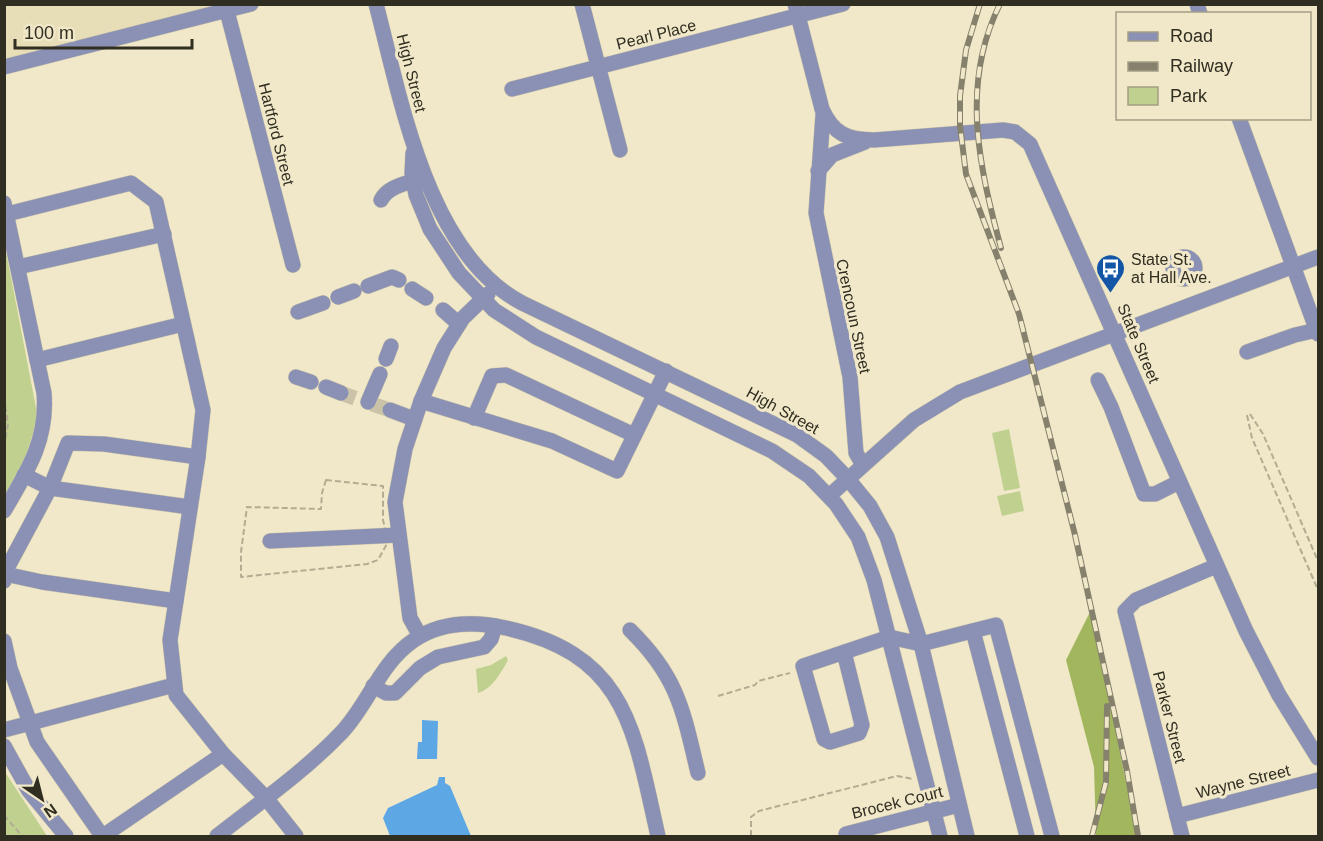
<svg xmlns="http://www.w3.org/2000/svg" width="1323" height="841" viewBox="0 0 1323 841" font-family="Arial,sans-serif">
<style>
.built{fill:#e7ddb7}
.green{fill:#c0d18f}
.forest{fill:#a2b75d}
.water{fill:#5ea7e5}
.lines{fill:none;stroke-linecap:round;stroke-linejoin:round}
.minor-tunnel{stroke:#cac3a7;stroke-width:15;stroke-dasharray:15 8;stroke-linecap:butt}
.minor-casing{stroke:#cdc6ab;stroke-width:16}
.path{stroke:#b2ac93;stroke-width:2;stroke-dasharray:6 3;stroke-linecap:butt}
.minor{stroke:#8b91b4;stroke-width:15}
.rail-casing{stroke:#86816c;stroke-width:6}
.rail{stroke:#f0e8c9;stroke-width:4;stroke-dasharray:11;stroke-linecap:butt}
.labels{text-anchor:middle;stroke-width:6;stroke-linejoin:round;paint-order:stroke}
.street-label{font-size:16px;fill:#302d21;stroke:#f0e8c9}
.poi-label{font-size:16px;fill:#302d21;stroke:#f0e8c9;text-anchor:start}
</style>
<rect width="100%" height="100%" fill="#f0e8c9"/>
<polygon class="built" points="4,5 253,5 5,66"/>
<g class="green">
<polygon points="4,241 38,418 21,471 4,498"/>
<polygon points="1009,429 1020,488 1004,491 992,433"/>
<polygon points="1020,491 1024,511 1002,516 997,496"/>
<path d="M 506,656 L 508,660 C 501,673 492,689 478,693 L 476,669 L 491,665 Z"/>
<polygon points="5,772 47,836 5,836"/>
</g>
<polygon class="forest" points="1091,610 1137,836 1096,836 1094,767 1066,660"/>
<g class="water">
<polygon points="422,720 438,721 437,759 417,759 418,742 422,742"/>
<polygon points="439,777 445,777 445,783 450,786 471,836 390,836 383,818 388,808 437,785"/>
</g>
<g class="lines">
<g class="minor-tunnel">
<polyline points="341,393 357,399"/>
<polyline points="372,404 390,410"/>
</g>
<defs>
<g id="minor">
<path d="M 376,4 C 401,99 427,253 522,303 L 797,435 L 826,456 L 848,479 L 870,506 L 887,537 L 921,644 L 967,836"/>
<polyline points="582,4 620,150"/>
<path d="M 795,4 L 822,109 C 833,134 848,140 874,140 L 1003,130 L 1015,132 L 1030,144 L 1246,631 L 1279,695 L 1318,758"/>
<polyline points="1197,4 1200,14"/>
<polyline points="227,11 293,265"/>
<polyline points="4,67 251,4"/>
<polyline points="512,89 843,4"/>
<polyline points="823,115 816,213 850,377 856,453 863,465"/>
<polyline points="1239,118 1318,334"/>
<polyline points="413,153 412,173 416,195 430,229 459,273 494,310 536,337 772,451 809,476 836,504 858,537 874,580 940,836"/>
<polyline points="818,171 832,155 865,142"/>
<path d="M 381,200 C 387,188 401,185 413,181"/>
<path d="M 4,203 L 44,393 C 48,440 27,472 4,511"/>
<polyline points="7,214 131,183 156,202 203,410 198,457"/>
<circle cx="1184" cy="268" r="11"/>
<polyline points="18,267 164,234"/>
<polyline points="368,286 392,277 399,280"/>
<polyline points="412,289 426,298"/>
<polyline points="338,297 354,291"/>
<polyline points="443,310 459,324"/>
<polyline points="298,312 323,303"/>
<polyline points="1247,352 1295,335 1317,330"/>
<polyline points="386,359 391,346"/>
<polyline points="37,360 183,324"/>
<polyline points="296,377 311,382"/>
<polyline points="1098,380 1111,407 1144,494 1155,494 1179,482"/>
<polyline points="326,387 341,393"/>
<polyline points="421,401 552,441 617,471 666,371"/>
<polyline points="368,402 380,374"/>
<polyline points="390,410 414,419"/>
<polyline points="474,418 492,376 506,375 634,435"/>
<polyline points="24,475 50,488 190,507"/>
<polyline points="829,496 914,420 960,392 1318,257"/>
<polyline points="270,541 399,535"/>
<polyline points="4,574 50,488 68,443 104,444 198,457 176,601"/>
<polyline points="4,581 5,574 42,582 176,601 170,640 176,695 223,754 266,798 296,836"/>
<path d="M 630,630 C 678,677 683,710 698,773"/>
<polyline points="973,631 1027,836"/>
<polyline points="420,636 410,618 395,502 405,449 421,401 444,348 463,318 488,294"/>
<polyline points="4,641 10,668 37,742 102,836"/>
<polyline points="844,652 862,725 859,733 830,742 824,739 803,666 889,637 921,644 996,625 1052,836"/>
<polyline points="373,686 386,693 395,693 420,668 438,657 484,647 491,639 495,626"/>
<polyline points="4,730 174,685"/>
<polyline points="4,746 29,791 66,836"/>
<polyline points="1177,816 1318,780"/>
<polyline points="103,836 223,754"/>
<path d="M 217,836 C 259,803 305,771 342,732 C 369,703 380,663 414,640 C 442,621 474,621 506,628 C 628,655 634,731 658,836"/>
<polyline points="847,836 846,834 959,805"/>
<polyline points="1182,836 1125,611 1136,600 1216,566"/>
</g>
</defs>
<use href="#minor" class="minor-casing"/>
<g class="path">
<polyline points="4,397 8,424 4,448"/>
<polyline points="1250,414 1263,434 1318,561"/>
<polyline points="1247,415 1252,438 1318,590"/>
<polygon points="326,480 383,486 383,520 388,542 378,560 367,564 241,577 241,552 247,507 321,509 322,493"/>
<polyline points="718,696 755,685 758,681 790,673"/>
<polyline points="4,815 22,836"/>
<polyline points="751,836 751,817 759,811 897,776 913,779"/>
</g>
<use href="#minor" class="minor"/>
<defs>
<g id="rail">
<polyline points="980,4 966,50 960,96 960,126 966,174 1019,314 1075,535 1127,771 1138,836"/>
<path d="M 1000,4 C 960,84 979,166 1001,248"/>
<polyline points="1092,836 1106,782 1107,706"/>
</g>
</defs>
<use href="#rail" class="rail-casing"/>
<use href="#rail" class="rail"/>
</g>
<defs>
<symbol id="bus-pin" viewBox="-11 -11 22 30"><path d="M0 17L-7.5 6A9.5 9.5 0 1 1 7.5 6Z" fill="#1456a6" stroke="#f0e8c9"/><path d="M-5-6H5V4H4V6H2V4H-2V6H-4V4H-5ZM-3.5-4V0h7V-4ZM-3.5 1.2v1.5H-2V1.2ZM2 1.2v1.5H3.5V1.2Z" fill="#fff"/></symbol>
</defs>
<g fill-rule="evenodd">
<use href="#bus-pin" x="1094" y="252" width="33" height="45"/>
</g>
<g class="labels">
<g class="street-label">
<text transform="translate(656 34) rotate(-14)" y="6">Pearl Place</text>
<text transform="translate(412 73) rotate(76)" y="6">High Street</text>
<text transform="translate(277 134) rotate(76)" y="6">Hartford Street</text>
<text transform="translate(854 316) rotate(78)" y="6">Crencoun Street</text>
<text transform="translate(1139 343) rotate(67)" y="6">State Street</text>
<text transform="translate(783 410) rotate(29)" y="6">High Street</text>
<text transform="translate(1170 717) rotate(76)" y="6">Parker Street</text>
<text transform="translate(1243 781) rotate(-14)" y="6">Wayne Street</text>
<text transform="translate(897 802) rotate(-14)" y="6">Brocek Court</text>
</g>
<g class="poi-label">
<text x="1131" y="265">State St.<tspan x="1131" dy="18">at Hall Ave.</tspan></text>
</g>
</g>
<rect width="1323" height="841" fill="none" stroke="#302d21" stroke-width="12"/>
<rect x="1116" y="12" width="195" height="108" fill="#f0e8c9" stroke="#a39d86" stroke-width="1.5"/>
<rect x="1128" y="32" width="30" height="9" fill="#8b91b4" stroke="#a39d86" stroke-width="1.5"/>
<text x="1170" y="42" font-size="18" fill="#302d21">Road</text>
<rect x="1128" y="62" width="30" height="9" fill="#86816c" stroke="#a39d86" stroke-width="1.5"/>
<text x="1170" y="72" font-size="18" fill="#302d21">Railway</text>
<rect x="1128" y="87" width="30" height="18" fill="#c0d18f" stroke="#a39d86" stroke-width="1.5"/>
<text x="1170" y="102" font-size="18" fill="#302d21">Park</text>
<g transform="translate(42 799) rotate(145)" stroke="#f0e8c9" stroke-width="4.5" paint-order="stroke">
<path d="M0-4.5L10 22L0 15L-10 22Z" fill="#302d21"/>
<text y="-9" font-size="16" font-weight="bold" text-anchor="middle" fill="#302d21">N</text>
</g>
<path d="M15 39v9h177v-9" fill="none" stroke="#302d21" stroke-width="3"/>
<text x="24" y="39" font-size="18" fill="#302d21" stroke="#f0e8c9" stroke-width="4.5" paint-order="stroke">100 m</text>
</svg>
